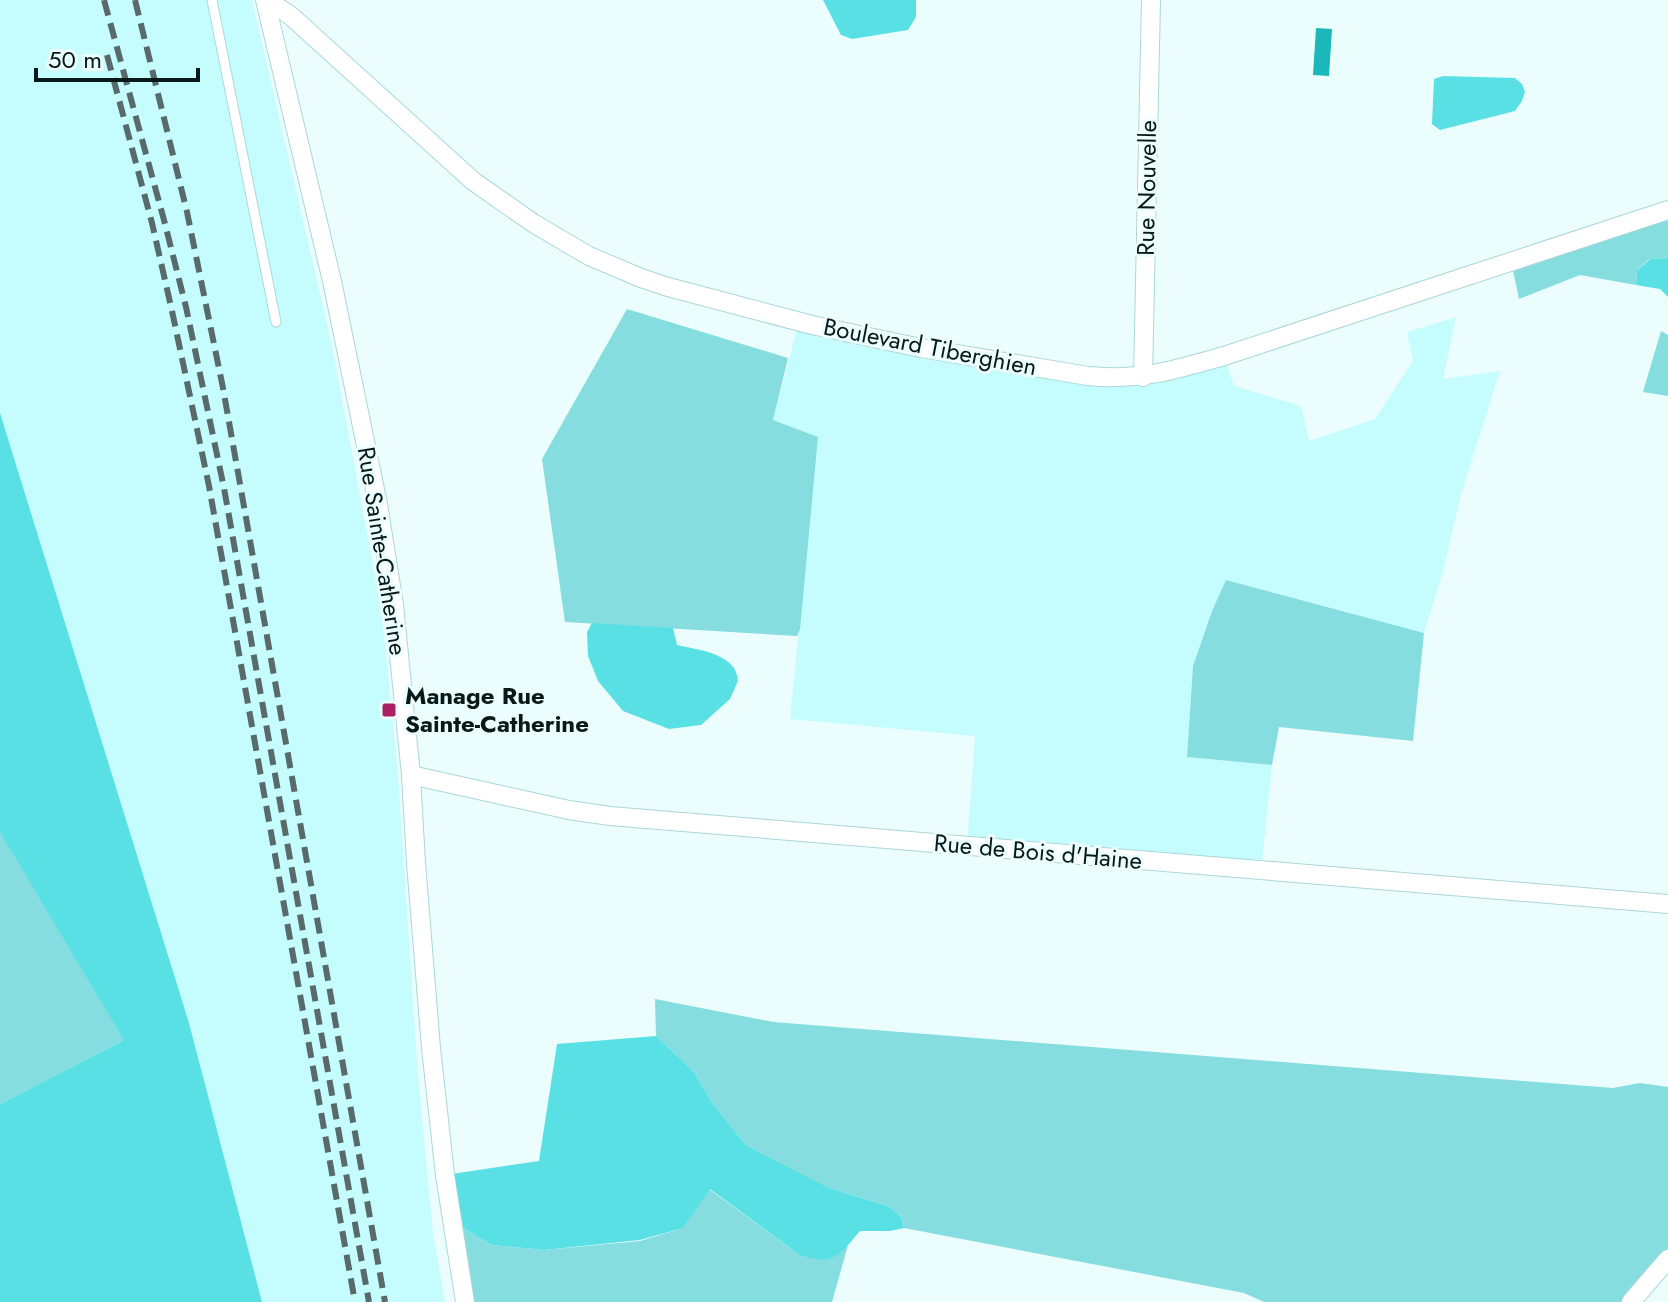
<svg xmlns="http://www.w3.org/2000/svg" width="1668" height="1302" viewBox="0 0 1668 1302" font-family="Jost,sans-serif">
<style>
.built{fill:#c5fdff}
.green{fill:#86dddf}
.forest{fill:#59e0e4}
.water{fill:#1cb7bb}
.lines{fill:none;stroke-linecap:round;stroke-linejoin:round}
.service-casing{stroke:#aad7d8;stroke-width:11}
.minor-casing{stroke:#aad7d8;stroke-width:20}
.service{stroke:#fff;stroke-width:9}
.minor{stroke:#fff;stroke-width:18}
.rail{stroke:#596a6b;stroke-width:6;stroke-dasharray:16 8;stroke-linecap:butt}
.poi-dot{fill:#ab2163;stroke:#ebfdfd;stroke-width:3}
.labels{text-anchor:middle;stroke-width:6;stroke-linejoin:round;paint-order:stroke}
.street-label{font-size:24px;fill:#08191a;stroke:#ebfdfd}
.poi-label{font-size:24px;font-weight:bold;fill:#08191a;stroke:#ebfdfd;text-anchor:start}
</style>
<rect width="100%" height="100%" fill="#ebfdfd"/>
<g class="built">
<polygon points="0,0 252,0 332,346 382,613 398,774 417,1063 433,1234 445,1302 262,1302 189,1023 0,413"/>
<polygon points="1456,317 1443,379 1500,371 1461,494 1443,571 1424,633 1227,580 1212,611 1193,666 1187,757 1272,765 1261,871 967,846 975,736 790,719 818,437 773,420 799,321 1079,374 1224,356 1234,386 1301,406 1309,441 1375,419 1413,361 1407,332"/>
</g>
<g class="green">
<polygon points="1668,210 1668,258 1649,259 1637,271 1636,285 1580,275 1519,299 1511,261"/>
<polygon points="627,309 788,358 773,420 818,437 800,629 797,636 565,622 542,459"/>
<polygon points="1661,331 1668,335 1668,396 1643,392"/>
<polygon points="0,413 124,1040 0,1104"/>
<polygon points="1226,580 1424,633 1413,741 1279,727 1272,765 1187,757 1193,666 1212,611"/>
<polygon points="655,999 773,1022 1613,1088 1640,1083 1668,1087 1668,1259 1631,1302 1264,1302 1244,1293 904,1228 901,1217 890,1207 830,1188 746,1145 713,1104 694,1072 656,1036"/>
<polygon points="709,1189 801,1256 829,1259 848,1245 832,1302 465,1302 452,1219 474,1235 492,1245 544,1250 640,1241 683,1228"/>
</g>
<g class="forest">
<polygon points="823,0 916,0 916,17 908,30 852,39 841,35"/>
<polygon points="1443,76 1515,78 1522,84 1525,92 1522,101 1515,111 1440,130 1432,124 1434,79"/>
<polygon points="1668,258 1668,297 1660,289 1636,285 1637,271 1650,259"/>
<polygon points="0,413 189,1023 262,1302 0,1302 0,1104 124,1040 0,832"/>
<path d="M 592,623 L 673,628 L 677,645 C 694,649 723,652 734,668 C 736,671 738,678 738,681 L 730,699 L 701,725 L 669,729 L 623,711 L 598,681 L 588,656 L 587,632 Z"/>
<path d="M 656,1036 L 694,1072 L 713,1104 L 746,1145 L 830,1188 L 890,1207 L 901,1217 L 904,1228 L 890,1231 L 860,1231 C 852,1240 841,1256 829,1259 C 821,1261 809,1257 801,1256 L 710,1189 L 683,1228 L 640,1240 L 544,1250 L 492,1245 L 474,1235 L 452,1219 L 445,1175 L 539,1161 L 557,1044 Z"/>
</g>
<polygon class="water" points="1316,28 1332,29 1329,76 1313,75"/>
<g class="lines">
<defs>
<polyline id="service" points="212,0 276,322"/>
<g id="minor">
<polyline points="265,0 332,281 378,504 394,605 411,775 416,863 431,1048 445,1175 465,1302"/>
<path d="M 267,0 L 291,16 L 473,181 L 533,223 L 589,256 L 641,278 L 668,287 L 812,325 L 921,348 L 1088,376 C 1139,381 1176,370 1224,356 L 1668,210"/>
<polyline points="1143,377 1151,0"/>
<polyline points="411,775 569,810 610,816 1668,904"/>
<polyline points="1631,1302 1668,1259"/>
</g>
</defs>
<use href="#service" class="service-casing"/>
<use href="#minor" class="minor-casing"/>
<use href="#service" class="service"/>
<use href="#minor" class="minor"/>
<g class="rail">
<polyline points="104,0 164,220 186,307 224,488 369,1302"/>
<polyline points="135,0 187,212 223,388 385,1302"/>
<polyline points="107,55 152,223 172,311 209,486 355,1302"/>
</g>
</g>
<rect class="poi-dot" x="381" y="702" width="16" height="16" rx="4"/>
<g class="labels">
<g class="street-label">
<text transform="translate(1147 188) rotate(-89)" y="8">Rue Nouvelle</text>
<text transform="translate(930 347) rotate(11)" y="8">Boulevard Tiberghien</text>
<text transform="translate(382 551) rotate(81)" y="8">Rue Sainte-Catherine</text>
<text transform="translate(1038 852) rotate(5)" y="8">Rue de Bois d'Haine</text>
</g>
<g class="poi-label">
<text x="405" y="704">Manage Rue<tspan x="405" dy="28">Sainte-Catherine</tspan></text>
</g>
</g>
<path d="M36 68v12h162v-12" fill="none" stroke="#08191a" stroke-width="4"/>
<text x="48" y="68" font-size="24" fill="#08191a" stroke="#ebfdfd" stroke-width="6" paint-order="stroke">50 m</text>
</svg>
